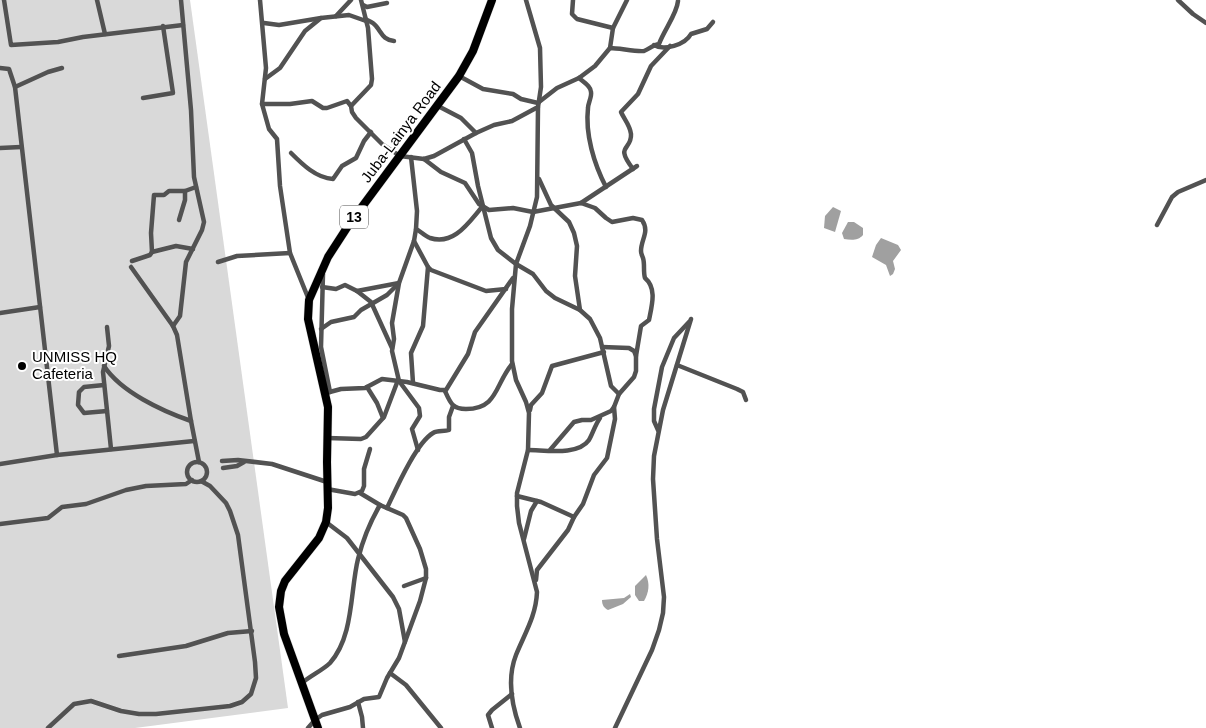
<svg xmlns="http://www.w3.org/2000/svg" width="1206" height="728" viewBox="0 0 1206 728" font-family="Helvetica,sans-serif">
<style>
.green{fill:#d9d9d9}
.water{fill:#a0a0a0}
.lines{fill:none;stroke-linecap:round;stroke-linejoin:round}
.minor-tunnel{stroke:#d9d9d9;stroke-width:4.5;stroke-dasharray:4.5 2;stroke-linecap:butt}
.primary-casing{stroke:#dbdbdb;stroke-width:9}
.minor{stroke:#525252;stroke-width:4.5}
.primary{stroke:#000;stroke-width:8}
.poi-dot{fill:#000;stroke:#fff;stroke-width:2}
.labels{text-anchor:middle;stroke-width:4;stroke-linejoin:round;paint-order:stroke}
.shield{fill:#fff;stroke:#4c4c4c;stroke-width:1}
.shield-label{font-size:14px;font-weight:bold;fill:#000}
.street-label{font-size:15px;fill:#000;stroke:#fff}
.poi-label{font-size:15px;fill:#000;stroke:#fff;text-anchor:start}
</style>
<rect width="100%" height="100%" fill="#fff"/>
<polygon class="green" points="0,0 190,0 288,708 135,728 0,728"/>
<g class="water">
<polygon points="833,207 841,211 835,232 824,228 825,216"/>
<path d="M 848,222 L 854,222 L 863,228 L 863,235 C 858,241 851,240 844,239 L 842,233 Z"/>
<polygon points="881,238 898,245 901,250 893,261 895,269 893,274 890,276 886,265 872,257 876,245"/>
<path d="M 646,575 C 650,584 649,592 644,601 L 639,601 L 635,595 L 635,586 Z"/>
<path d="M 630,594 L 631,597 L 623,604 L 608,610 C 604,608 602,605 602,600 L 624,598 Z"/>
</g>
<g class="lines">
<g class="minor-tunnel">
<polyline points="209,463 222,461"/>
<polyline points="210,470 223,468"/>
</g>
<defs>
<polyline id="primary" points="318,728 284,634 279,607 281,591 285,581 319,538 326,522 328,508 327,462 328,407 308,319 309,300 328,257 350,223 459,76 473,51 492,0"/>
</defs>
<use href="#primary" class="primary-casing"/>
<g class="minor">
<polyline points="4,0 11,45 58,42 83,37 183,25"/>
<polyline points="97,0 105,34"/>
<polyline points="260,0 266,68 262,104 269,129 277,139 280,186 290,253 309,300"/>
<polyline points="573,0 572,14 577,19 613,28"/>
<polyline points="1178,0 1193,14 1206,23"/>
<polyline points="363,5 367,7 387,3"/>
<polyline points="336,16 351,0"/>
<path d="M 365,19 C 369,21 373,22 376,26 C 382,33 383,40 394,41"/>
<polyline points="264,23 279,25 321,18"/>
<path d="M 654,45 C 664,51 685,45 691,34 L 707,29 L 713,22"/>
<polyline points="610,48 613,28 627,0"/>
<polyline points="0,68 9,69 15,87 57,455"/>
<polyline points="459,76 483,89 513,94 521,99 538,103"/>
<path d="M 579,78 C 583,82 591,86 591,92 C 592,97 588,103 588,108 C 585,134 594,164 606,187"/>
<polyline points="265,79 280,68 305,31 321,18 349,15 366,21"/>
<polyline points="15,87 48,72 62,68"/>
<polyline points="143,98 173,93 163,26"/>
<path d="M 539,102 L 557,88 L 579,78 L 595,66 L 610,48 C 619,48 636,52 644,51 C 649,49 653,45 659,44 C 664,30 677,14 678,1"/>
<polyline points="262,104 290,104 312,101 323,108 327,108 347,101 351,106 352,112 356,118 382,144 400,156 424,159 434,156 476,133 494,125 512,121 538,107 541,87 540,48 526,0"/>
<polyline points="351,106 371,85 372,79 368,28 361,0"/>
<polyline points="438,106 461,118 476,133"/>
<polyline points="464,139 472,153 478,186 491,238 498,250 516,264 533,274 546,291 555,298 580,310 590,319 600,338 611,386 619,394"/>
<polyline points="0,148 21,147"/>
<path d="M 291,153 C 302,164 316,178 333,179 L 342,166 L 356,158 L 364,141 L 371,132"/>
<polyline points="411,157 417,211 416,229 414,241 399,283 392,323 394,339 392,351 399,381 419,408 420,416 412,429 418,450"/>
<path d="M 424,159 L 441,172 L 465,183 L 479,204 L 489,210 L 513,208 L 533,212 L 581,203 L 595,208 L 606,218 L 612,222 L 633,218 L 642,220 C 650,232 641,239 641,251 C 641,254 642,255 643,258 C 645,264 643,272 645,278 C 657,288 652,305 649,320 L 641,326 L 636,356"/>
<path d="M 633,169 C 614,144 632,151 631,134 C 630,125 624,119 621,112 L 638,94 L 651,66 L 670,46"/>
<polyline points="539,179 551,205 569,222 574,233 577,246 575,276 580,310"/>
<polyline points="581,203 637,166"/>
<polyline points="179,220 185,200 185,191"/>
<polyline points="1157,225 1172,197 1178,192 1206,180"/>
<path d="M 416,229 C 420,231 425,236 430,238 C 454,246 469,222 482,207"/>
<polyline points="414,241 428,267 431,270 486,291 506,289"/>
<polyline points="193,249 176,246 152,252 151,233 154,195 164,195 169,191 185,191 196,187"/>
<polyline points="132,261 150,255 152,252"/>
<polyline points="218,262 237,256 290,253"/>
<polyline points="131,267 173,326 177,335 191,421 199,462"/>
<polyline points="323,274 321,347 330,392"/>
<polyline points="322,287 336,289 345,285 357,291 371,302 392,348"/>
<polyline points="357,291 399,283"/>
<polyline points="0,313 40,307"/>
<polyline points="173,326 180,316 186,262 202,230 204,222 194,177 191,110 181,0"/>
<polyline points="107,327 109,346 103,372 111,449"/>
<polyline points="321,329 331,322 354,317 361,310 387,295 398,284"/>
<polyline points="677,365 737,389 743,392 746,400"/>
<path d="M 104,366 C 121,392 162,411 191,421"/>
<polyline points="413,383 411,353 423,326 428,267"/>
<polyline points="104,385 84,387 79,392 78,405 84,413 107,411"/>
<polyline points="367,387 377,403 383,418"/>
<path d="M 445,391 C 450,402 452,409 466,409 C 498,409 495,384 512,364"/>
<polyline points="326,393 341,389 365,388 382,379 407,382 440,390 446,390 468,354 475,332 513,278"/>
<polyline points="530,410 531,405 542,393 552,366 604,352"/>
<polyline points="658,430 654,421 654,409 662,367 674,338 689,322"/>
<polyline points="327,438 361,439 366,437 384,417 398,380"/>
<path d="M 528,450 C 545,450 578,456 589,440 C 593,433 595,425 600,418"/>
<polyline points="550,450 574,422 582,420 591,420 611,411 614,407 619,394 634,377 636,371 636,356 634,351 629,348 602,347"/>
<polyline points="222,461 238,460 272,464 327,482"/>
<circle cx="197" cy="472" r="10"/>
<polyline points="0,464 57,455 194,441"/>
<polyline points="223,468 237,466 244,462"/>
<polyline points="327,489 355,494 362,491 364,486 364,469 370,449"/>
<polyline points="517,496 541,502 574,517"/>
<path d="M 387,508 C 396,489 416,443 433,433 C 438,430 444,432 449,430 L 449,417 L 453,406"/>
<polyline points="326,522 347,538 393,597 399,609 405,642"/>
<polyline points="0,524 48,518 62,507 86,504 126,490 146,486 186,484 192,480"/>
<polyline points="524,539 531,511 537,501"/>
<polyline points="536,580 537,570 568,530 574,517 583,504 594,475 607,458 615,419 614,407"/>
<polyline points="404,586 426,578"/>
<polyline points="119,656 186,646 228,633 252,631"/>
<polyline points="390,673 406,685 441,728"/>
<path d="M 302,683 C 310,676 323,670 330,663 C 354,636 350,591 358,559 C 363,539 370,522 380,505"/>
<polyline points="358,702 362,717 363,728"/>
<polyline points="48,728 74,704 91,701 121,711 139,714 156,714 230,706 242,702 251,694 256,678 255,662 238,535 230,511 226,503 210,486 201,481"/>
<polyline points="308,728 315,720 322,715 350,707 364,699 379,697 387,678 399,658 420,601 426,578 426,569 420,549 406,518 403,515 380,505 360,493"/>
<polyline points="492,728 488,715 492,710 512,694"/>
<path d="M 520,728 C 512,706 507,678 516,655 C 525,633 536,616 537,592 L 519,523 L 517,506 L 517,493 L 528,450 L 529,413 L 526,402 L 516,380 L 512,361 L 512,309 L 516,264 L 530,226 L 537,197 L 538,107"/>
<polyline points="615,728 652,650 659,630 663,613 664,597 657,539 653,479 654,456 663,410 691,319"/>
</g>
<use href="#primary" class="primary"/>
</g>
<circle class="poi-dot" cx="22" cy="366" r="5"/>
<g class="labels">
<rect class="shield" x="340" y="205.5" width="28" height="23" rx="4"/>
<g class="shield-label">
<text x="354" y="222">13</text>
</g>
<g class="street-label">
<text transform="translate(401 132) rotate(-53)" y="5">Juba-Lainya Road</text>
</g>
<g class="poi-label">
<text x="32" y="362">UNMISS HQ<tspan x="32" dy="17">Cafeteria</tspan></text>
</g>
</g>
</svg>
